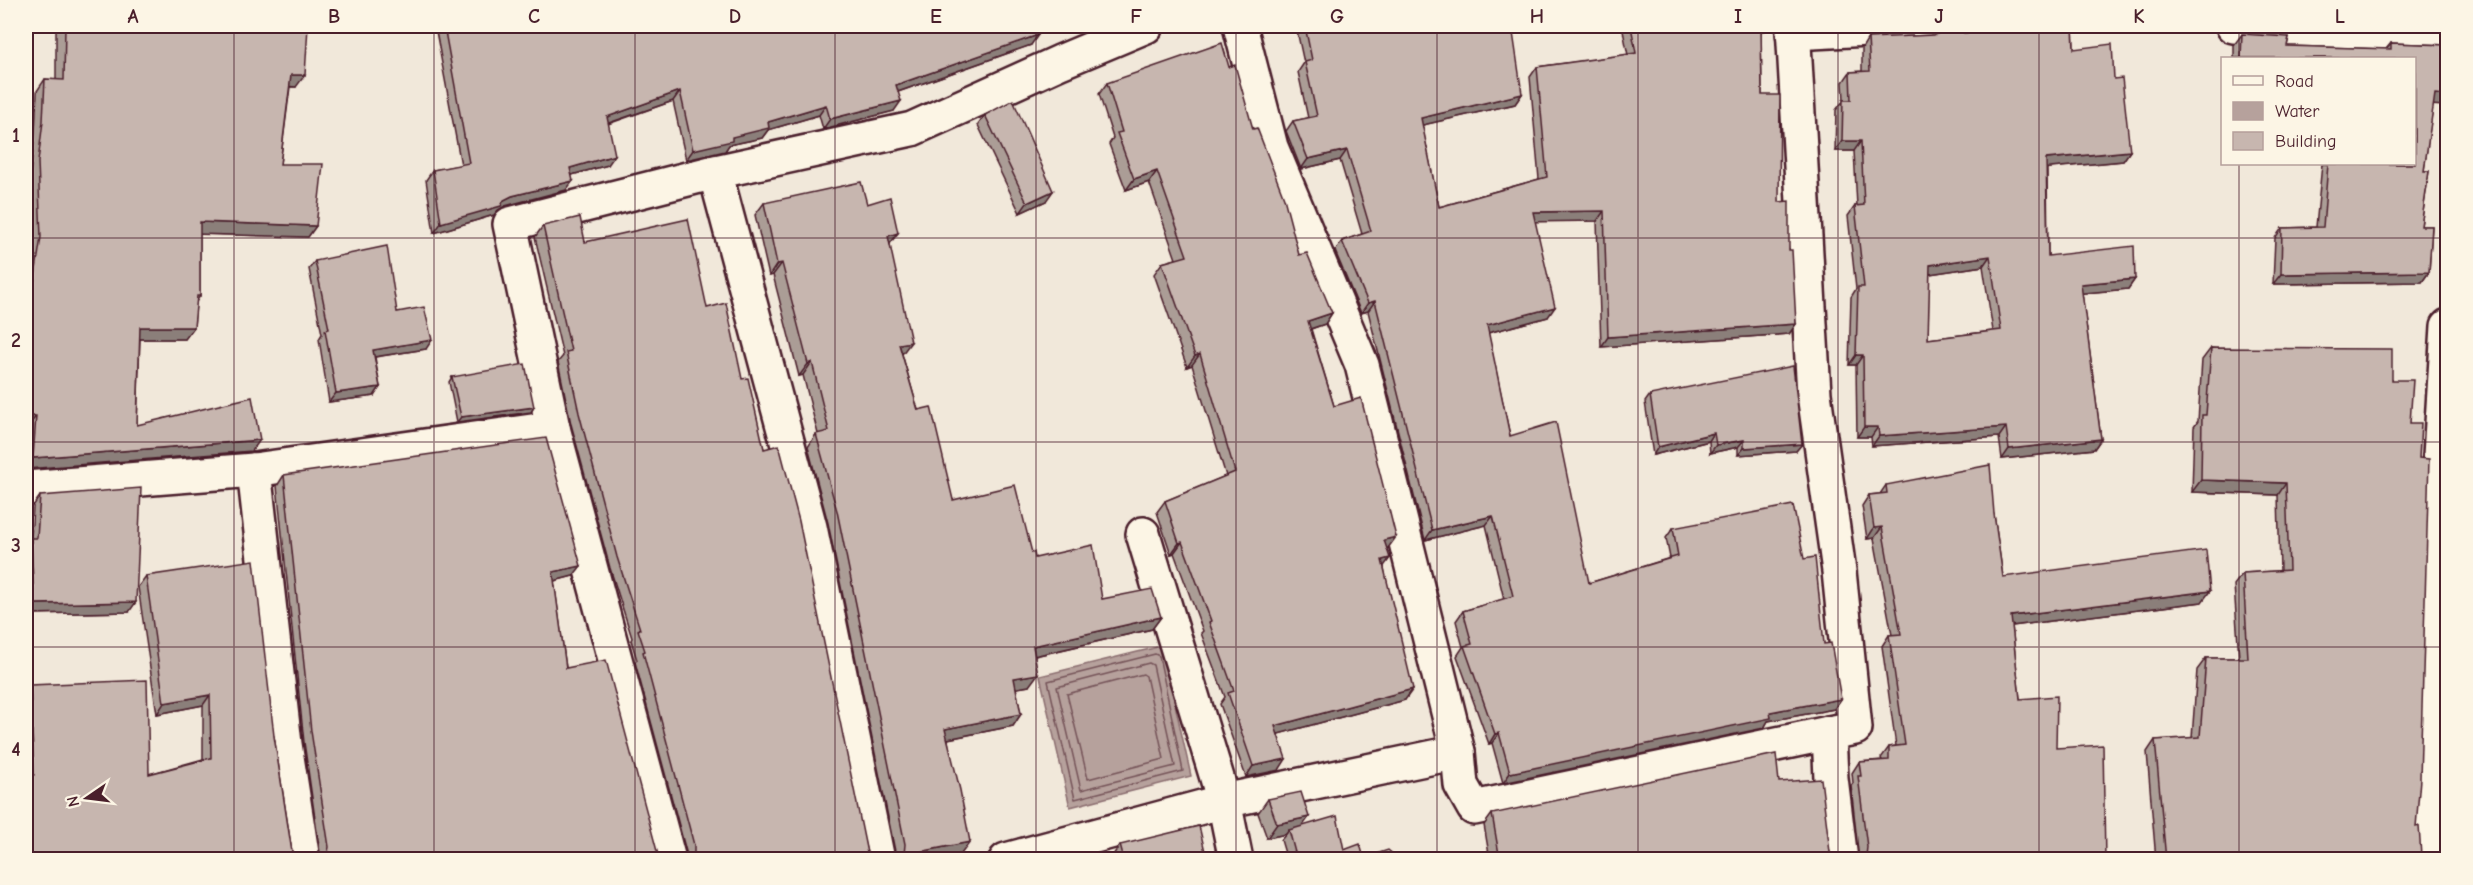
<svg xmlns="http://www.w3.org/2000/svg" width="2473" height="885" viewBox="0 0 2473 885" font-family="'Comic Neue',sans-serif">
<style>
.water{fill:#b6a19c;stroke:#8b6d6f;stroke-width:1.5}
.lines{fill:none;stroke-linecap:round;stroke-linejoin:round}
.shore{stroke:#755358;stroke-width:1.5}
.street-casing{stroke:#4a1f2b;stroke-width:38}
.street{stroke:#fcf5e5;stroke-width:33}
.wall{fill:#ab9d96;stroke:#4a1f2b;stroke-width:1.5;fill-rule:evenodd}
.shaded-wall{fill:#8b7f7a;stroke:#4a1f2b;stroke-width:1.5}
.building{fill:#c7b6af;stroke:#4a1f2b;stroke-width:1.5;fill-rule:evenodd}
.grid{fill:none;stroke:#4a1f2b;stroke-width:1.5;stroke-opacity:0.55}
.neatline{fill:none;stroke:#4a1f2b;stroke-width:2}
.grid-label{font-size:20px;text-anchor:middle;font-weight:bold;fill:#4a1f2b}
</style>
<rect width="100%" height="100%" fill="#f1e8da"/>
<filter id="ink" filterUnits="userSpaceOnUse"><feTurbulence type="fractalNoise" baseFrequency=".0167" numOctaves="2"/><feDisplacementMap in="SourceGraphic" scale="12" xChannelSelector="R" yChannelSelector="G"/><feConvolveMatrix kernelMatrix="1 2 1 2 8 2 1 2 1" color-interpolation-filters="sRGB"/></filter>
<g filter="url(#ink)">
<polygon class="water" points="1162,646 1191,776 1070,807 1040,676"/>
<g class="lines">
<g class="shore">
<polygon points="1155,654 1159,656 1183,771 1075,799 1048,681"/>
<polygon points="1149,663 1153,665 1175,766 1081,790 1057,687"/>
<polygon points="1143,674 1146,676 1164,759 1088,779 1067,694"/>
</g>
<defs>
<g id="street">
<polyline points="1240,26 1271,147 1362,365 1458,752 1461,785 1474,808 1829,733"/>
<polyline points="1793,26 1814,394 1839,571 1855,728 1829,733 1831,778 1841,860"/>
<polyline points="2233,26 2448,38"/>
<polyline points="1793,33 1926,26"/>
<polyline points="715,172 810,527 878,860"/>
<polyline points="254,470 285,744 303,860"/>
<polyline points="26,488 254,470 553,428"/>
<polyline points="1143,534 1224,801 1236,860"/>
<polyline points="669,860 553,428 510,224 715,172 912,129 1060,62 1146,26"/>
<polyline points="1006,860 1224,801 1458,752"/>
<polyline points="2429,860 2438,488 2448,326"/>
</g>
</defs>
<use href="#street" class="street-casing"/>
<use href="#street" class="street"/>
</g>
<g class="wall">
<polygon points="56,26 302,26 296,87 290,87 280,164 316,226 308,237 200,234 200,296 196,302 194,327 185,339 140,339 137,425 252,451 26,469 28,427 26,427 26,299 33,249 30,174 35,133 37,91 45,79 56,80"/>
<polygon points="435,26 1035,26 1031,45 898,92 894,111 823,129 819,115 768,130 762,138 729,145 725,151 686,160 673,101 608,124 608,165 572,175 566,190 505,206 498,210 494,215 434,233 426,180 433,170 461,165"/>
<polygon points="1296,26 1499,26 1522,94 1515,104 1422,125 1439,207 1539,179 1530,77 1537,67 1628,55 1622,26 1771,26 1768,30 1761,31 1762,95 1779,202 1789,250 1796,324 1789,334 1601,347 1597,221 1535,221 1548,317 1488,333 1510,436 1589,583 1670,558 1666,538 1673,528 1804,559 1824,644 1841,699 1834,709 1768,721 1764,728 1503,783 1492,743 1489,744 1457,656 1463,647 1456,621 1463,611 1504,599 1486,525 1425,540 1368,311 1361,313 1335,251 1342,241 1362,234 1340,160 1301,169 1286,131 1293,121 1308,118 1298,72 1304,63"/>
<path d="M 1944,26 L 1964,26 L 1964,33 L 2025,27 L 2027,26 L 2073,26 L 2074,49 L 2114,79 L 2130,151 L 2123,161 L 2047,168 L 2048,256 L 2135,279 L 2128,289 L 2082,293 L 2101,439 L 2094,449 L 2002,459 L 1999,437 L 1872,446 L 1871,437 L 1857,437 L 1856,365 L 1849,365 L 1851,297 L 1856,289 L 1848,216 L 1855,206 L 1857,206 L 1854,151 L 1835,151 L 1836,110 L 1844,100 L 1843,82 L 1850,72 L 1862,71 L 1862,48 L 1868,38 L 1934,35 L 1943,32 ZM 1983,266 L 1993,331 L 1928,339 L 1929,274 Z"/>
<polygon points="2242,34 2289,37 2287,46 2386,49 2391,43 2448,45 2448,106 2433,105 2424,171 2429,171 2421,226 2432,226 2429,272 2422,282 2273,284 2275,238 2282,228 2316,227 2322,164 2415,164 2415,58 2234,58 2234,45"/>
<polygon points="1229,67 1253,129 1299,255 1332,313 1325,324 1311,329 1334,406 1388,548 1386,549 1384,567 1405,700 1278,734 1279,770 1246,777 1220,704 1225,697 1201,633 1203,631 1174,553 1171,554 1157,512 1165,501 1226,476 1192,365 1187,367 1154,274 1162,263 1176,259 1149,182 1126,190 1109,144 1113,138 1099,94 1107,83"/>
<polygon points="985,115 1046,201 1020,213 978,125"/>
<polygon points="764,203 867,204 890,244 902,354 918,410 953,500 1032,553 1035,558 1102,599 1161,617 1152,629 1035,656 1029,686 1016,688 1021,714 1013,726 948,739 961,854 932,860 896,860 896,856 828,523 808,447 816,434 818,434 803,375 799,376 773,275 769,276 755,215"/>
<polygon points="543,226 585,242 707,308 742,379 764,449 867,853 870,860 687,860 687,855 635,662 637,660 631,640 632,638 610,568 571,424 558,362 563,356 535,237"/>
<polygon points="315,261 397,312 426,349 375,357 380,387 374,396 329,402 319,339 322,334 309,269"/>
<polygon points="2211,348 2392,380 2410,423 2419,458 2416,827 2421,856 2424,860 2156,860 2147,752 2155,740 2192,738 2197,670 2206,658 2239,658 2234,585 2243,573 2280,571 2278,495 2192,492 2194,427 2198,421 2202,360"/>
<polygon points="452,377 534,407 531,412 457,422 449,382"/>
<polygon points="1650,395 1802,444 1796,451 1738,455 1738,447 1710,453 1709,441 1653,455 1645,402"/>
<polygon points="284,475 573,576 554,581 566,668 661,860 321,860 304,742 277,486"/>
<polygon points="1886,485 1994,514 2003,577 2202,602 2012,626 2020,699 2056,748 2105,860 1859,860 1851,786 1853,783 1852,773 1859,762 1882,760 1881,758 1889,747 1896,746 1882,646 1889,635 1892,635 1874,538 1867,539 1862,506 1869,495 1880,494"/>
<polygon points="40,496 129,612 27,614 26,588 26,545 31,538 33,506"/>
<polygon points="146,576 274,736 292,852 26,860 26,691 30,685 149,774 203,759 203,705 157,714 138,587"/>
<polygon points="1779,782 1830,852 1833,860 1490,860 1484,825 1492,814"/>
<polygon points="1268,799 1303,826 1344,850 1364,858 1400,860 1287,860 1281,840 1286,834 1267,838 1258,813"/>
<polygon points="1120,845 1207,860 1114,860 1113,855"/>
</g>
<g class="shaded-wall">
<polygon points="1757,26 1771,26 1768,30 1754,31"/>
<polygon points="1038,35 1031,45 889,95 896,85"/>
<polygon points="291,75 305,75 296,87 283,86"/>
<polygon points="680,91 673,101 600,126 607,117"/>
<polygon points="1522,94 1515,104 1414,127 1421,118"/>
<polygon points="2435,94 2448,95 2448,106 2427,105"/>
<polygon points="901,101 894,111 823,129 830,119"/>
<polygon points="826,105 819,115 768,130 762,138 729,145 725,151 686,160 693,150 732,137 768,122"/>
<polygon points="1842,141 1861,141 1854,151 1835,151"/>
<polygon points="1347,150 1340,160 1301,169 1308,159"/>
<polygon points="2130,151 2123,161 2040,169 2046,159"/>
<polygon points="615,155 608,165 564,177 570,168"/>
<polygon points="1157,171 1149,182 1126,190 1134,179"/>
<polygon points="573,181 566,190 505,206 498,210 494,215 434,233 441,223 504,200 512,196"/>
<polygon points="1053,191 1046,201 1020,213 1027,203"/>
<polygon points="1604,211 1597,221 1526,222 1533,212"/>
<polygon points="200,222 316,226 308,237 192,234"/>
<polygon points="898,233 889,245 888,236"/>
<polygon points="1990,256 1983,266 1923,275 1930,265"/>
<polygon points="782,263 773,275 769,276 777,264"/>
<polygon points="2429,272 2422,282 2273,284 2281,274"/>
<polygon points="2135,279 2128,289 2074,294 2081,284"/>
<polygon points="1375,301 1368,311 1361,313 1368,303"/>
<polygon points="1555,307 1548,317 1480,335 1487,325"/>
<polygon points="1332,313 1325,324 1301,332 1308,321"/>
<polygon points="1796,324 1789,334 1601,347 1608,337"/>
<polygon points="140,327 194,327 185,339 132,339"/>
<polygon points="432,340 426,349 367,358 373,350"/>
<polygon points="911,342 902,354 899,344"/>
<polygon points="1200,354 1192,365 1187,367 1195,356"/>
<polygon points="1856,355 1863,355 1856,365 1849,365"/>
<polygon points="812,362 803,375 799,376 808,364"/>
<polygon points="380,387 374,396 329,402 336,393"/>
<polygon points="534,407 531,412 457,422 461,417"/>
<polygon points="29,416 36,416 28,427 26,427 26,421"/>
<polygon points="1864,427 1878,427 1871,437 1857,437"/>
<polygon points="2006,427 1999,437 1872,446 1879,436"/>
<polygon points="1714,433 1709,441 1653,455 1658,447"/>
<polygon points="2101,439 2094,449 2002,459 2009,449"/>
<polygon points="260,440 252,451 26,469 33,458"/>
<polygon points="1744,440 1738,447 1710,453 1716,445"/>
<polygon points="1802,444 1796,451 1738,455 1744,448"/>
<polygon points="2201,480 2286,483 2278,495 2192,492"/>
<polygon points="1493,516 1486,525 1425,540 1432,530"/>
<polygon points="1882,527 1874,538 1867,539 1874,528"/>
<polygon points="1396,537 1388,548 1376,551 1384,540"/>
<polygon points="1182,542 1174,553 1171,554 1179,543"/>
<polygon points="1390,558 1382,569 1382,560"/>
<polygon points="581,566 573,576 546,583 553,572"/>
<polygon points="2210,591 2202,602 2003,627 2011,616"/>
<polygon points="136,602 129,612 27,614 34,604"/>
<polygon points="1161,617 1152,629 1025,658 1033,646"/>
<polygon points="1038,674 1029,686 1006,690 1014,678"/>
<polygon points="1413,689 1405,700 1267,737 1275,726"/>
<polygon points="210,695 203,705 157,714 164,703"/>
<polygon points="1841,699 1834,709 1768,721 1764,728 1503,783 1510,773 1770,712"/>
<polygon points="1021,714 1013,726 937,741 945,729"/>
<polygon points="1499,733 1492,743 1489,744 1495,734"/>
<polygon points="1286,759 1279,770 1246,777 1253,766"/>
<polygon points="1309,817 1299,831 1289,830 1286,834 1267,838 1277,824"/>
<polygon points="970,842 961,854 932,860 900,860 904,855"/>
</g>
<g class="building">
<polygon points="65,26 308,26 305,75 291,75 280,164 323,164 316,226 200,222 200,296 197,296 194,327 140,327 137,425 252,397 260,440 33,458 36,416 29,416 30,295 32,296 41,237 38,162 43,121 45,79 64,80"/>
<polygon points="444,26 1035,26 1038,35 896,85 901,101 830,119 826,105 768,122 769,128 732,137 732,141 693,150 680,91 607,117 615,155 570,168 573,181 512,196 504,200 501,206 441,223 433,170 469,163"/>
<polygon points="1305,26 1499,26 1500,29 1512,26 1522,94 1421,118 1439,207 1547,177 1537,67 1636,53 1631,26 1761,26 1762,95 1780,95 1779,202 1789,201 1789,250 1792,250 1796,324 1608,337 1604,211 1533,212 1555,307 1487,325 1510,436 1556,422 1589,583 1678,556 1673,528 1793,505 1804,559 1815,557 1824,644 1831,643 1841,699 1770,712 1771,718 1510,773 1499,733 1495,734 1464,646 1472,644 1463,611 1513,596 1493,516 1432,530 1375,301 1368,303 1342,241 1371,231 1347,150 1308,159 1293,121 1317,116 1305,62 1312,60"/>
<path d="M 1949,26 L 1964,26 L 1964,33 L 2032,27 L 2032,26 L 2073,26 L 2074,49 L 2112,44 L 2114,79 L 2122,78 L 2130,151 L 2046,159 L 2048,256 L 2134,246 L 2135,279 L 2081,284 L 2101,439 L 2009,449 L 2006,427 L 1879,436 L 1878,427 L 1864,427 L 1863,355 L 1856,355 L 1858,287 L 1864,287 L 1855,206 L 1864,205 L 1861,141 L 1842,141 L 1843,100 L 1851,100 L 1850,72 L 1870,71 L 1868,38 L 1934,35 L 1944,31 ZM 1990,256 L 2001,330 L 1928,339 L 1930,265 Z"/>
<polygon points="2242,34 2289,37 2287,46 2391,49 2391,43 2448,45 2448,95 2435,94 2424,171 2429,171 2421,226 2432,226 2429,272 2281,274 2282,228 2323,227 2328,164 2415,164 2415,58 2241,58"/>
<polygon points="1222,43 1229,67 1235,65 1253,129 1257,128 1284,198 1299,255 1307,253 1332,313 1308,321 1334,406 1361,398 1396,537 1384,540 1390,558 1382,560 1413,689 1275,726 1286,759 1253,766 1228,693 1234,691 1209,622 1211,621 1182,542 1179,543 1165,501 1235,472 1200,354 1195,356 1162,263 1187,256 1157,171 1134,179 1117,133 1122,132 1107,83"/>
<polygon points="1013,100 1053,191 1027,203 985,115"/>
<polygon points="861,182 867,204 890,197 898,233 888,236 911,342 899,344 918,410 931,407 953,500 1015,485 1032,553 1034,552 1035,558 1093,545 1102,599 1152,589 1161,617 1033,646 1038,674 1014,678 1021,714 945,729 960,790 970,842 904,855 905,844 837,511 816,434 829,431 812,362 808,364 782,263 777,264 764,203"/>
<polygon points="580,217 585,242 688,219 707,308 726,303 742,379 748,378 764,449 779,445 799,521 867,853 870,860 691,860 694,854 694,845 643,652 645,651 638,630 640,629 617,557 579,413 566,352 571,351 543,226"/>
<polygon points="387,246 397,312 424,307 432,340 373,350 380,387 336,393 325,330 329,329 315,261"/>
<polygon points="2211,348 2392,349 2392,380 2413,380 2410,423 2421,423 2419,458 2429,459 2420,779 2416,827 2419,826 2421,856 2424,860 2166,860 2155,740 2200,737 2206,658 2248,658 2243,573 2289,570 2286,483 2201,480 2202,415 2206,415"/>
<polygon points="525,364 534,407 461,417 452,377"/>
<polygon points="1793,366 1802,444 1744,448 1744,440 1716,445 1714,433 1658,447 1650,395"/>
<polygon points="546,438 581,566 553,572 566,668 606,660 658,855 661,860 325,860 327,857 329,847 311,731 284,475"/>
<polygon points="1990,465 1994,514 2003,577 2206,550 2210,591 2011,616 2020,699 2057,696 2056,748 2103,745 2105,860 1863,860 1866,856 1867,847 1858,776 1861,776 1859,762 1889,760 1889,747 1905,745 1889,635 1901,634 1882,527 1874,528 1869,495 1887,493 1886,485"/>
<polygon points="141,488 136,602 34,604 31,538 37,538 40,496"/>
<polygon points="254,560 274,736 292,852 295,860 26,860 26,778 34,775 30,685 147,680 149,774 211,758 210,695 164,703 146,576"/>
<polygon points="1776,754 1779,782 1821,779 1830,852 1833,860 1500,860 1492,814"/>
<polygon points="1301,792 1309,817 1277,824 1268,799"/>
<polygon points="1337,816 1344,850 1360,844 1364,858 1388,850 1400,860 1297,860 1289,830"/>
<polygon points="1199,826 1207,860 1124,860 1120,845"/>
</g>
</g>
<path class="grid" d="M 234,26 L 234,860M 434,26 L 434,860M 635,26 L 635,860M 835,26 L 835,860M 1036,26 L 1036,860M 1236,26 L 1236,860M 1437,26 L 1437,860M 1638,26 L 1638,860M 1838,26 L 1838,860M 2039,26 L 2039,860M 2239,26 L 2239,58M 2239,164 L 2239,860M 26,238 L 2448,238M 26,442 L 2448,442M 26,647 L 2448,647"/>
<rect width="2473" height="885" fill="none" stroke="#fcf5e5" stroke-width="66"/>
<rect x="2221" y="57" width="195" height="108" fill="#fcf5e5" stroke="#b59f9b" stroke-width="1.5"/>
<rect x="2233" y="76" width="30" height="9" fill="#fcf5e5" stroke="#b59f9b" stroke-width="1.5"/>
<text x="2275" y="87" font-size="18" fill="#4a1f2b">Road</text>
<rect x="2233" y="102" width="30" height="18" fill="#b6a19c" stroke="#b59f9b" stroke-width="1.5"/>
<text x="2275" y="117" font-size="18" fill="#4a1f2b">Water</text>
<rect x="2233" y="132" width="30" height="18" fill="#c7b6af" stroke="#b59f9b" stroke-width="1.5"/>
<text x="2275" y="147" font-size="18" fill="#4a1f2b">Building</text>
<g transform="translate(87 798) rotate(256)" stroke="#fcf5e5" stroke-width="4.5" paint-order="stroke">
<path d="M0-4.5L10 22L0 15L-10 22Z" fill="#4a1f2b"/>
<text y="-9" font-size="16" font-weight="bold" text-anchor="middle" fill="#4a1f2b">N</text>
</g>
<rect x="33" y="33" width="2407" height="819" class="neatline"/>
<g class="grid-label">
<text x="133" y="23">A</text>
<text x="334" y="23">B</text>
<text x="534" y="23">C</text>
<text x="735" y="23">D</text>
<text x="936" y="23">E</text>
<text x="1136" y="23">F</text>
<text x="1337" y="23">G</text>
<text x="1537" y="23">H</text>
<text x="1738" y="23">I</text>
<text x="1939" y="23">J</text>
<text x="2139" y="23">K</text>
<text x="2340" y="23">L</text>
<text x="16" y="142">1</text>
<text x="16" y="347">2</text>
<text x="16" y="552">3</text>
<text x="16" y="756">4</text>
</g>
</svg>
